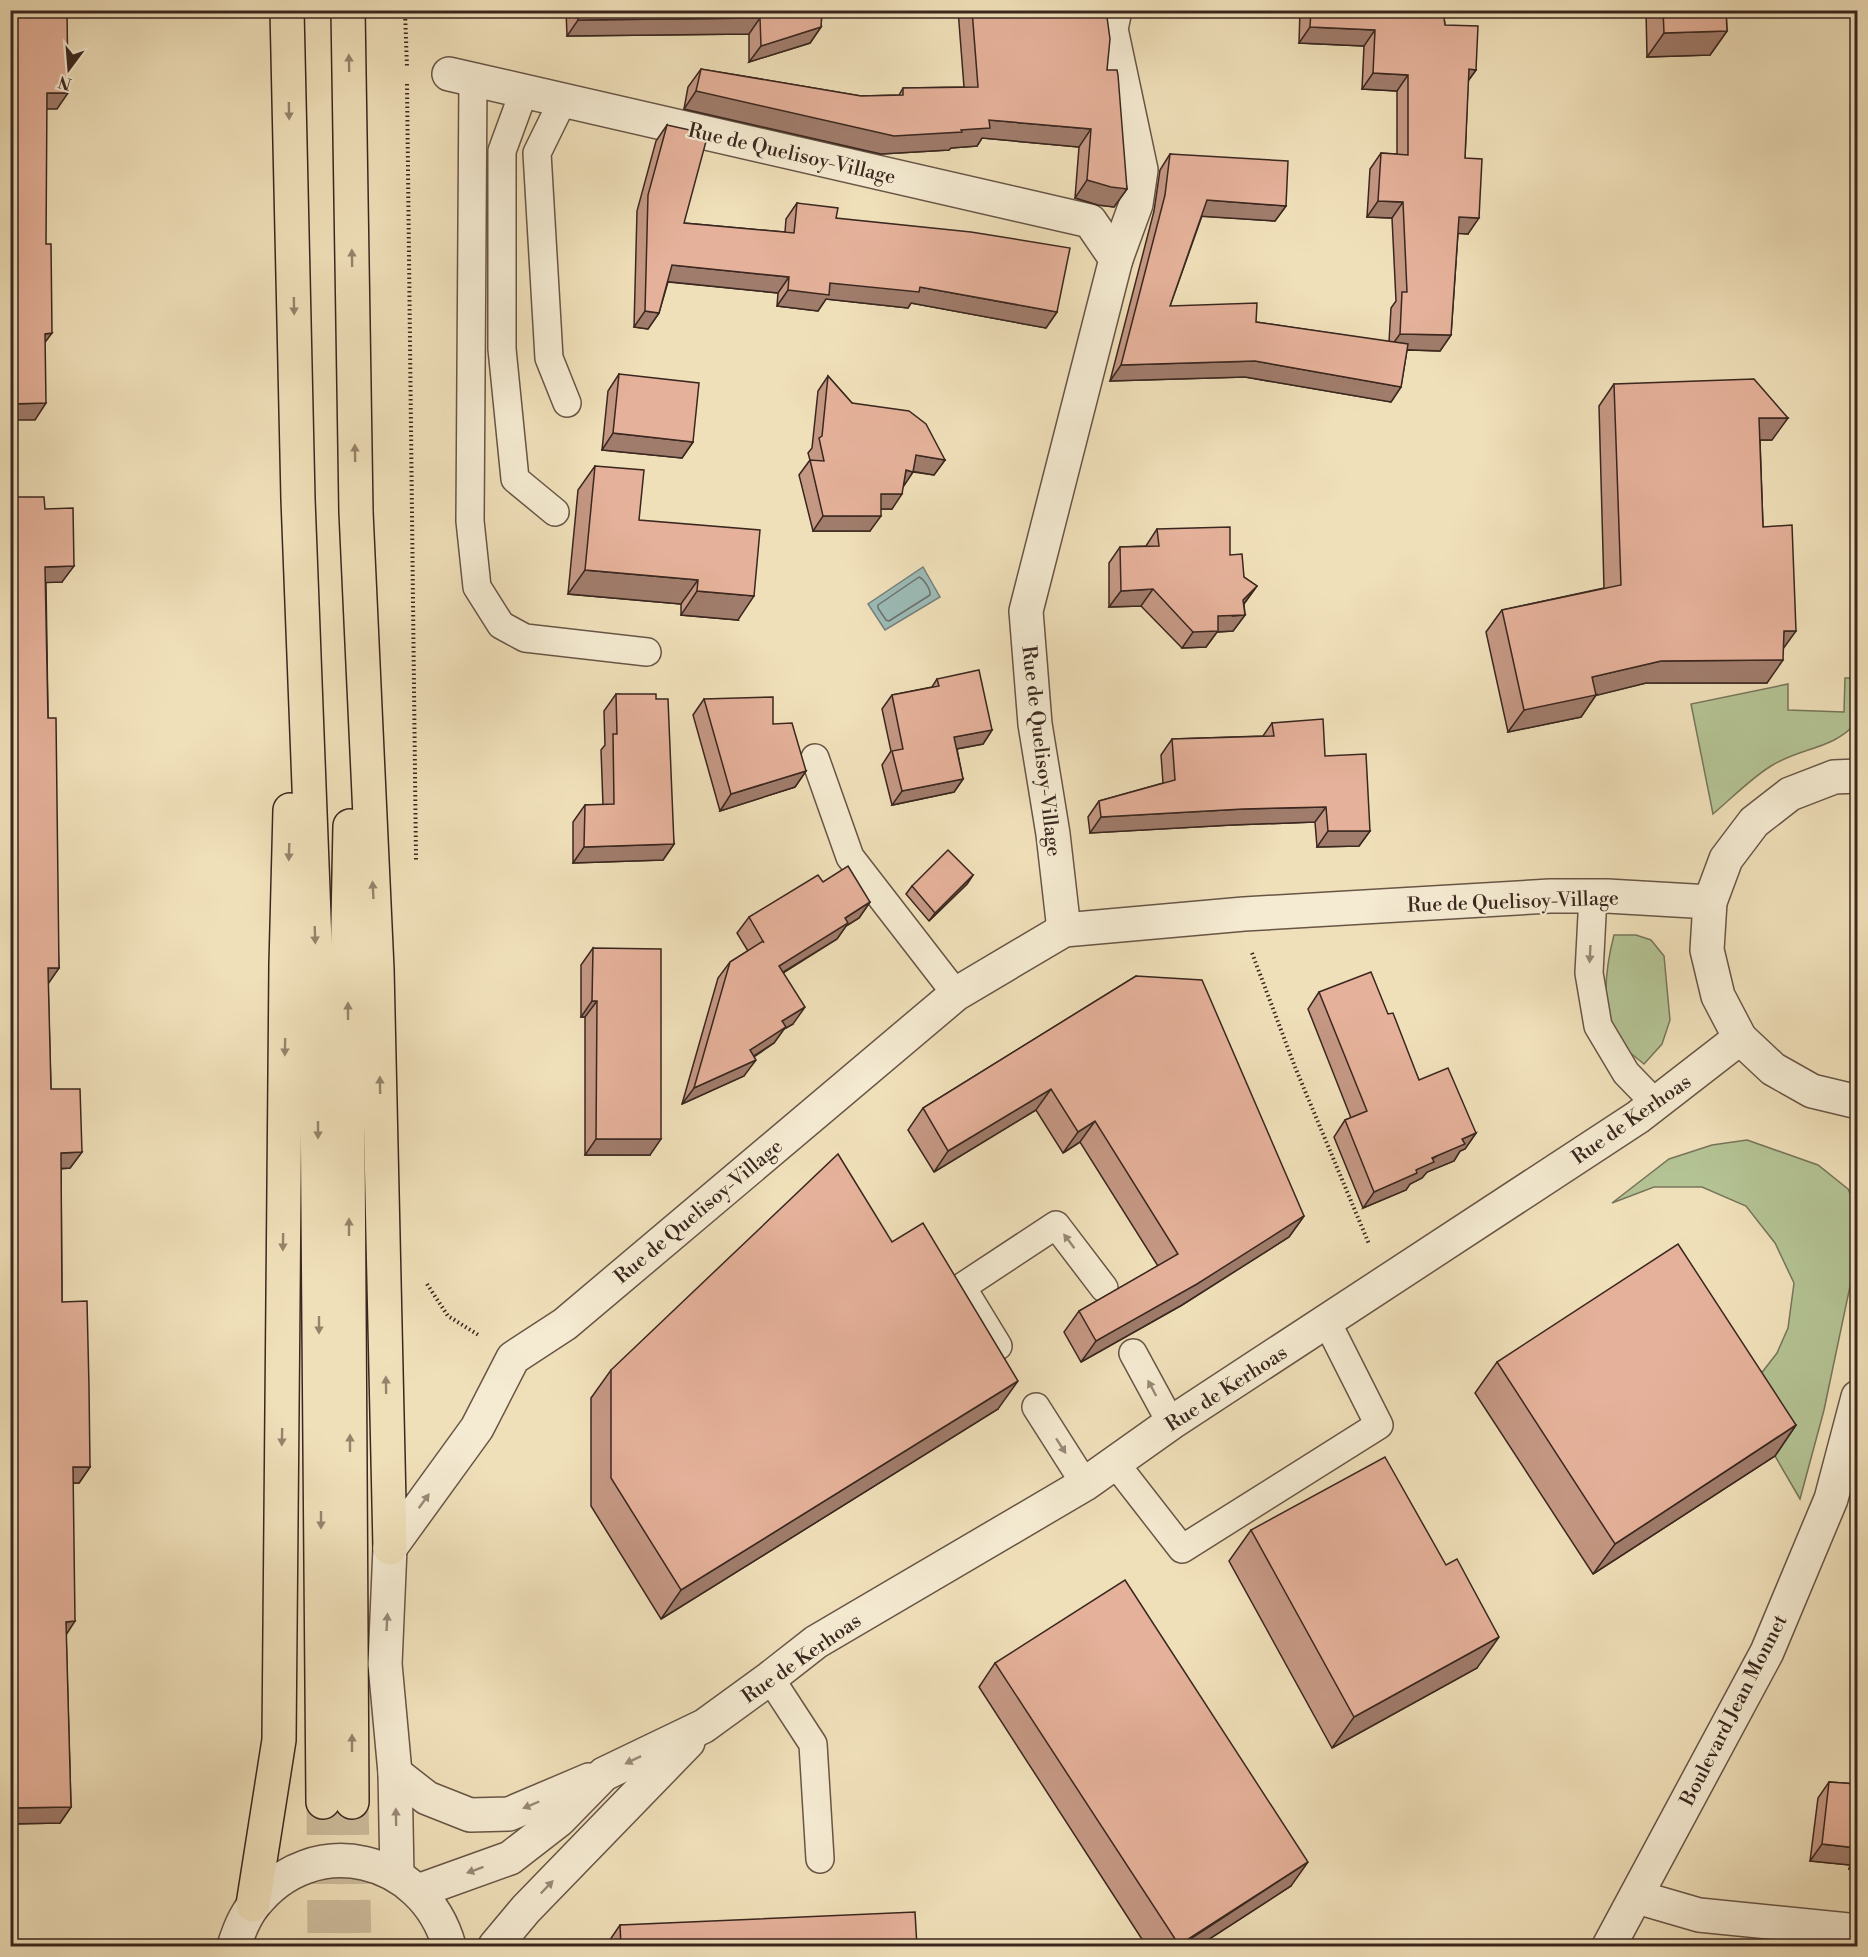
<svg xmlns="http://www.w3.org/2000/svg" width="1868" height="1957" viewBox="0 0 1868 1957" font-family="'Libre Bodoni',serif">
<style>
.green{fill:#b4c394;stroke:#77755a;stroke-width:1.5}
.water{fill:#9cbbb7;stroke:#75807a;stroke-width:1.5}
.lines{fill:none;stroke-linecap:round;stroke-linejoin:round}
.shore{stroke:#6b716b;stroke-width:1.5}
.primary-tunnel{stroke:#ccbb9b;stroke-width:33;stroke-dasharray:33 16;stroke-linecap:butt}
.service-casing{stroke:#685546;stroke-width:30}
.minor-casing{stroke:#685546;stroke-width:36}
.tertiary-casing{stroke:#685546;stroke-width:36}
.primary-casing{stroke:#3a271f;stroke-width:36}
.path{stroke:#3a271f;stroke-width:4;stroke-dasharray:1.5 3;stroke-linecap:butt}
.service{stroke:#f5ebd2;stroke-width:27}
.minor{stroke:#f5ebd2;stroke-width:33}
.tertiary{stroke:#f5ebd2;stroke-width:33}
.primary{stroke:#f0e0ba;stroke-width:33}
.wall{fill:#c59884;stroke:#3a271f;stroke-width:1.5}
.shaded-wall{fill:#a07c6c;stroke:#3a271f;stroke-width:1.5}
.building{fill:#e5b19a;stroke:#3a271f;stroke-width:1.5}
.oneway{fill:#95846c}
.oneway2{fill:#988978}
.labels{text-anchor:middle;stroke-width:4.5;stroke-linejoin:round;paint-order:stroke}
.street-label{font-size:20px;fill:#3a271f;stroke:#f5ebd2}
</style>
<rect width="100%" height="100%" fill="#f0e0ba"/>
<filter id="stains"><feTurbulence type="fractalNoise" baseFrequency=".00333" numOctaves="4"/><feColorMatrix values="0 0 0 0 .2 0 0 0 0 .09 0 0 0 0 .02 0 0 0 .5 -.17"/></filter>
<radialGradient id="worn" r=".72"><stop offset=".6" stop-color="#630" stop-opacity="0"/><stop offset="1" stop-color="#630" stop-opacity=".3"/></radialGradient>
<g class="green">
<path d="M 1845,678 L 1858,678 L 1857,722 C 1833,750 1801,747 1771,766 C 1750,779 1732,798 1713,814 L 1691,704 L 1788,684 L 1788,710 L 1844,712 Z"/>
<path d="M 1614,935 L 1636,935 L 1651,940 L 1664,956 L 1670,1020 L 1662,1044 L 1644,1064 C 1638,1059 1631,1054 1626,1049 C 1598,1020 1605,970 1614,935 Z"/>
<polygon points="1747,1140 1818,1165 1848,1189 1857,1208 1857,1253 1824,1410 1800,1499 1775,1456 1760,1375 1777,1353 1788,1328 1794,1283 1775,1243 1746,1206 1702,1187 1654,1187 1612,1203 1669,1159 1712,1145"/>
</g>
<polygon class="water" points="923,567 940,597 885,630 868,604"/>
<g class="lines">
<path class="shore" d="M 919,577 C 924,579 931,590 930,595 L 889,621 L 886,620 L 878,608 L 878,605 Z"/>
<g class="primary-tunnel">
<polyline points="323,1802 324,1946"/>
<polyline points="352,1802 355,1946"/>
</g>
<defs>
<g id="service">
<polyline points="473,79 470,521 477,587 501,625 525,638 647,652"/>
<polyline points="524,91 502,151 502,349 515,479 555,512"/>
<polyline points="563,100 537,153 549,358 567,403"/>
<polyline points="815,758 850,857 956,994"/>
<polyline points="1593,896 1589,973 1598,1026 1626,1073 1656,1104"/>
<polyline points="998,1346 962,1287 1056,1225 1104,1288"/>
<polyline points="1133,1353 1171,1423"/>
<polyline points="1036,1407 1085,1484"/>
<polyline points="1115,1463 1182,1549 1379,1425 1327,1322"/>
<polyline points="770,1678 813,1744 820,1859"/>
</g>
<g id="minor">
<polyline points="1115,10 1111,29 1141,170 1136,204 1116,259"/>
<polyline points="449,74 1090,221 1116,259 1026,611 1035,724 1053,834 1064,930"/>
<polyline points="1858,776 1834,777 1790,794 1754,822 1726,859 1710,902 1707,950 1718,996 1740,1038 1773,1069 1812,1091 1858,1102"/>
<polyline points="390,1548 477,1428 513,1358 565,1324 956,994 1064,930 1244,914 1550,896 1607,896 1710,902"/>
<polyline points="395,1773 427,1798 470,1815 509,1814 589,1780"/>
<polyline points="418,1891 510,1858 559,1820 604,1774 704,1726 770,1678 816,1642 1085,1484 1171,1423 1638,1117 1740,1038"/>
<polyline points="1637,1897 1699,1915 1858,1931"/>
<polyline points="495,1946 526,1909 688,1742"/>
<polyline points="1609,1946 1767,1652 1831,1499 1858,1397"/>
</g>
<g id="tertiary">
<polyline points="390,1548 385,1664 395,1773 397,1875"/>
<path d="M 234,1946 C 239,1931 244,1917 254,1905 C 313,1829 424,1856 449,1946"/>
</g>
<g id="primary">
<polyline points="287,10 298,499 316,969 323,1802"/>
<polyline points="348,10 356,512 377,969 390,1548"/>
<polyline points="350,826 347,971 352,1802"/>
<polyline points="253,1905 279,1740 286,965 290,810"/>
</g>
</defs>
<use href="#service" class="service-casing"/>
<use href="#minor" class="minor-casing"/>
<use href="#tertiary" class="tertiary-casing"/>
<use href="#primary" class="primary-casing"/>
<g class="path">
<polyline points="405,10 407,68"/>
<polyline points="407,84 416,860"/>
<polyline points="1252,953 1295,1067 1369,1244"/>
<polyline points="427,1284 448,1316 480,1336"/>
</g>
<use href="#service" class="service"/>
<use href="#minor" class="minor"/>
<use href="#tertiary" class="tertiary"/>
<use href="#primary" class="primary"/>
</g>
<g class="wall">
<polygon points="566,10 822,10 821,27 810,43 749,62 749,34 567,36"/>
<polygon points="958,10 1106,10 1107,70 1127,189 1114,207 1098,205 1075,198 1079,147 982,138 977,146 951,148 949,150 881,154 684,109 688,87 701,69 861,96 899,95 903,88 964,87"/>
<polygon points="1300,10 1443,10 1445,25 1476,70 1468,81 1465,158 1468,234 1458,233 1451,335 1440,351 1407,350 1401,387 1391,402 1245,377 1110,381 1154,211 1160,170 1170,154 1286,206 1275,221 1202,216 1170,306 1256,322 1389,342 1391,308 1396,301 1392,218 1367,217 1370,169 1381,153 1397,154 1397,91 1362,89 1364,46 1299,43"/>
<polygon points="1646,10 1726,10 1727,31 1710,55 1647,57"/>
<polygon points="667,125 684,223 785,232 786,219 797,203 836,218 1057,312 1046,328 911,303 908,308 826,299 818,311 777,306 778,293 668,282 659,313 648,329 634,327 637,211 656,141"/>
<polygon points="619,374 693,442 682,458 602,450 608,391"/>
<polygon points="828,376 852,403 945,460 934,475 913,472 904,485 892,509 881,509 870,531 813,531 799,475 810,460 808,453 812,448 818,391"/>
<polygon points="1614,384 1772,440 1760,440 1763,527 1783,649 1767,683 1646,683 1596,695 1581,717 1508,732 1486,632 1502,610 1604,588 1599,406"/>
<polygon points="595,466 639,520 738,620 681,615 681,604 568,594 578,490"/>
<polygon points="10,497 45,509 62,582 46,582 48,718 59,968 48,983 51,1089 82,1152 70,1168 61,1169 62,1302 90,1467 79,1483 73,1483 66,1634 71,1807 60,1823 10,1824"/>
<polygon points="1157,529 1230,555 1244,577 1257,586 1244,604 1245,615 1233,631 1217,632 1206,647 1182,648 1141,606 1109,607 1109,563 1120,547 1146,546"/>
<polygon points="937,679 992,730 983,744 957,749 963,779 954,792 892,805 882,765 891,751 882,709 892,695 932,687"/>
<polygon points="616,694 656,699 674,844 663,860 573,863 573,822 585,805 603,805 601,750 605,745 604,711"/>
<polygon points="704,699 773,724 806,771 795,787 720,811 693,715"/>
<polygon points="1272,723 1325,756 1370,831 1359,846 1317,847 1315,822 1232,825 1090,833 1088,817 1099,801 1163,783 1161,755 1172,739 1263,736"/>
<polygon points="973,875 967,884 929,921 906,894 912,886"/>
<polygon points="823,882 870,902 859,918 846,926 837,939 783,973 793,1024 784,1029 774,1043 754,1057 744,1076 682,1104 718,978 730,962 748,951 737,933 749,917"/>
<polygon points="593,948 650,1155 585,1155 585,1017 581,1017 581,965"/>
<polygon points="1136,976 1304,1216 1289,1237 1182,1305 1081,1362 1064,1332 1079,1311 1158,1266 1080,1142 1063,1153 1036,1110 934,1172 908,1130 923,1108"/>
<polygon points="1319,992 1388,1014 1419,1080 1476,1133 1465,1149 1460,1151 1454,1161 1427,1172 1422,1178 1410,1184 1406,1190 1363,1208 1334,1137 1345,1120 1351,1118 1308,1009"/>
<polygon points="892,1242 998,1409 661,1619 591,1506 591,1398 611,1370"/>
<polygon points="1497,1362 1796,1425 1775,1456 1593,1574 1475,1393"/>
<polygon points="1251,1530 1477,1668 1332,1748 1229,1561"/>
<polygon points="995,1663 1291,1886 1197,1947 1147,1947 979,1687"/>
<polygon points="1829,1782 1857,1784 1857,1870 1849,1869 1850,1865 1810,1861 1818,1798"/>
<polygon points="620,1925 917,1947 605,1947"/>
</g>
<g class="shaded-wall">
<polygon points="760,18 749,34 567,36 578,20"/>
<polygon points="821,27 810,43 749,62 761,46"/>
<polygon points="1310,27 1375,30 1364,46 1299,43"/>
<polygon points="1727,31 1710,55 1647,57 1664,33"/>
<polygon points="1469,69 1476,70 1465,85"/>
<polygon points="1373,73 1408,75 1397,91 1362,89"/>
<polygon points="696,91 961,130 989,120 1091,129 1079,147 982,138 977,146 951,148 949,150 881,154 684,109"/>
<polygon points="47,93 68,93 57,109 35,109"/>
<polygon points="1087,180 1127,189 1114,207 1098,205 1075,198"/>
<polygon points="1207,200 1286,206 1275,221 1197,216"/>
<polygon points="1378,201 1403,202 1392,218 1367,217"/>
<polygon points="1459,217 1479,218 1468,234 1448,233"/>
<polygon points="672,265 789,277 778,293 661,281"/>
<polygon points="830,283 920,287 1057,312 1046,328 911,303 908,308 826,299 818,311 777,306 788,290"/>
<polygon points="645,311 659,313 648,329 634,327"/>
<polygon points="52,333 40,349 45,334"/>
<polygon points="1400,334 1451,335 1440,351 1389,349"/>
<polygon points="1255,361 1401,387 1391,402 1245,377 1110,381 1121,365"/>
<polygon points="46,403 35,420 10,420 10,404"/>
<polygon points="1759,418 1788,418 1772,440 1744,440"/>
<polygon points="613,433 693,442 682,458 602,450"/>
<polygon points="916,455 945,460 934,475 905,470"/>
<polygon points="906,470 913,472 903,487"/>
<polygon points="881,494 902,494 892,509 870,509"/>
<polygon points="823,516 881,516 870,531 813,531"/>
<polygon points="74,566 62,582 34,583 45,567"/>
<polygon points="585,570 698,580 681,604 568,594"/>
<polygon points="1257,586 1245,602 1233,616 1245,615 1233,631 1217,632 1206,647 1182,648 1193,632 1243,600"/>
<polygon points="1153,589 1141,606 1109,607 1121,591"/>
<polygon points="697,591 754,596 738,620 681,615"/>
<polygon points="1784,631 1796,631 1780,653"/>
<polygon points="1783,660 1767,683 1646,683 1594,696 1596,695 1581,717 1508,732 1524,710 1592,677 1661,661"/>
<polygon points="992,730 983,744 945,751 954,737"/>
<polygon points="806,771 795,787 720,811 731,794"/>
<polygon points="963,779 954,792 892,805 902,791"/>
<polygon points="1326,807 1315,822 1232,825 1090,833 1101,817 1243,809"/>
<polygon points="1328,831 1370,831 1359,846 1317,847"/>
<polygon points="674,844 663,860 573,863 584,847"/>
<polygon points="973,875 967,884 929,921 935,913"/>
<polygon points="870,902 859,918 846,926 837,939 767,982 779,966 845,918"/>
<polygon points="48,968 59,968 48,984"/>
<polygon points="592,1001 597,1001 585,1017 581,1017"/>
<polygon points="805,1007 793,1024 784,1029 774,1043 738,1066 750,1050 782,1021"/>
<polygon points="756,1060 744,1076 682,1104 694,1088"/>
<polygon points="1051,1089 1036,1110 934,1172 948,1151"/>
<polygon points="1095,1121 1080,1142 1063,1153 1078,1132"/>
<polygon points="1476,1133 1465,1149 1460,1151 1454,1161 1427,1172 1422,1178 1410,1184 1406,1190 1363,1208 1374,1192 1416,1170 1462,1139"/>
<polygon points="596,1139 661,1139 650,1155 585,1155"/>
<polygon points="82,1152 70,1168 49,1169 61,1153"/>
<polygon points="1304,1216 1289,1237 1182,1305 1081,1362 1096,1341"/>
<polygon points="1018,1381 998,1409 661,1619 681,1590"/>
<polygon points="1796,1425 1775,1456 1593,1574 1615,1544"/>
<polygon points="73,1467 90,1467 79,1483 62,1483"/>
<polygon points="75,1621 64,1638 66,1622"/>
<polygon points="1499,1637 1477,1668 1332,1748 1354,1717"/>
<polygon points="71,1807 60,1823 10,1824 10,1808"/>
<polygon points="1822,1844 1857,1848 1857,1853 1850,1865 1810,1861"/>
<polygon points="1857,1856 1857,1870 1849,1869"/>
<polygon points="1308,1862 1291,1886 1197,1947 1178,1947"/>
</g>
<g class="building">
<polygon points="10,10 67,10 68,93 47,93 46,244 51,244 52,333 45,334 46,403 10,404"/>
<polygon points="578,10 822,10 821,27 761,46 760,18 578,20"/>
<polygon points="972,10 1106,10 1110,39 1107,70 1117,70 1118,75 1127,189 1111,187 1087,180 1091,129 989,120 990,128 961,130 962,132 894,136 696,91 701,69 861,96 903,95 903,88 978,87"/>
<polygon points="1311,10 1443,10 1445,25 1478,26 1476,70 1469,69 1465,158 1482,159 1479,218 1459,217 1451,335 1400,334 1402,292 1407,292 1403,202 1378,201 1381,153 1408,155 1408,75 1373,73 1375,30 1310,27"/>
<polygon points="1663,10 1726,10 1727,31 1664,33"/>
<polygon points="667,125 708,134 684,223 794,233 797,203 838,208 836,218 971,232 1070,248 1057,312 920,287 919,292 830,283 829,295 788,290 789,277 672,265 659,313 645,311 648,195"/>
<polygon points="1170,154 1288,161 1286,206 1207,200 1170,306 1257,303 1256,322 1408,344 1401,387 1255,361 1121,365 1165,195"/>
<polygon points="619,374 699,383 693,442 613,433"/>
<polygon points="828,376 852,403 909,411 926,424 945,460 916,455 913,472 906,470 902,494 881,494 881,516 823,516 810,460 824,461 819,438 822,436"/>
<polygon points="1754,379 1788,418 1759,418 1763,527 1792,525 1796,631 1784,631 1783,660 1661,661 1592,677 1596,695 1524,710 1502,610 1621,585 1614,384"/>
<polygon points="595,466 644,470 639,520 760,530 754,596 697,591 698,580 585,570"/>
<polygon points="10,497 44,497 45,509 73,508 74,566 45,567 48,718 56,718 59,968 48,968 51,1089 80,1089 82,1152 61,1153 62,1302 87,1301 89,1387 90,1467 73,1467 75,1621 66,1622 71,1807 10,1808 10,1711 14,1711 11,1598 15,1598 14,1468 10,1468"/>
<polygon points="1230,527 1230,555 1242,554 1244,577 1257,586 1243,600 1245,615 1218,616 1218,631 1193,632 1153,589 1121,591 1120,547 1159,546 1157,529"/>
<polygon points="979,670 992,730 954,737 963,779 902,791 892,751 903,749 892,695 939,686 937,679"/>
<polygon points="616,694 656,694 656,699 668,699 674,844 584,847 585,805 614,804 613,734 617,734"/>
<polygon points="773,697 773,724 792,723 806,771 731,794 704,699"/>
<polygon points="1323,719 1325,756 1366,754 1370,831 1328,831 1326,807 1243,809 1101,817 1099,801 1175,780 1172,739 1274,736 1272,723"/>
<polygon points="948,850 973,875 935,913 912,886"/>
<polygon points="848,866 870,902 845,918 848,923 779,966 805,1007 782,1021 786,1027 750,1050 756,1060 694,1088 730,962 763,941 764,943 749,917 818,875 823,882"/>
<polygon points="593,948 661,949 661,1139 596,1139 597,1001 592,1001"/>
<polygon points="1371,972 1388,1014 1393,1013 1419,1080 1448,1068 1476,1133 1462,1139 1465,1144 1432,1158 1434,1162 1416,1170 1417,1173 1374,1192 1345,1120 1367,1111 1319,992"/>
<polygon points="1136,976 1202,980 1304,1216 1197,1284 1096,1341 1079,1311 1178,1254 1095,1121 1078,1132 1051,1089 948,1151 923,1108"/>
<polygon points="838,1154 892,1242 923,1223 1018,1381 681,1590 611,1478 611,1370"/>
<polygon points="1678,1244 1796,1425 1615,1544 1497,1362"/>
<polygon points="1385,1457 1446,1565 1457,1559 1499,1637 1354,1717 1251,1530"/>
<polygon points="1125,1580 1308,1862 1179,1945 995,1663"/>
<polygon points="1829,1782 1857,1784 1857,1848 1822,1844"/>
<polygon points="915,1912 917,1947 621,1947 620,1925"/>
</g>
<defs><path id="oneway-solid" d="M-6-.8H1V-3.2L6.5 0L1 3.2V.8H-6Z" transform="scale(1.5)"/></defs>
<g class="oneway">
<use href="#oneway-solid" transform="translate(349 63) rotate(-91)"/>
<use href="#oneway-solid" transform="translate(289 111) rotate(89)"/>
<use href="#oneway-solid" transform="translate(352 258) rotate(-91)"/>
<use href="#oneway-solid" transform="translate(294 306) rotate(89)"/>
<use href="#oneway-solid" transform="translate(355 453) rotate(-91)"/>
<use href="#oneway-solid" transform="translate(289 852) rotate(92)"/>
<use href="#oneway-solid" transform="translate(373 890) rotate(-93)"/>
<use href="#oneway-solid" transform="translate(315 935) rotate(88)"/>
<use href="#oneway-solid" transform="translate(348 1011) rotate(-90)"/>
<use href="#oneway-solid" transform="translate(285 1047) rotate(91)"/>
<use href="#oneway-solid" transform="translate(380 1085) rotate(-91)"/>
<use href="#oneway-solid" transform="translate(318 1130) rotate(90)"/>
<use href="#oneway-solid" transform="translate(349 1227) rotate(-90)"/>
<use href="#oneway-solid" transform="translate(283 1242) rotate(91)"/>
<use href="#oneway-solid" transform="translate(319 1325) rotate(90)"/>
<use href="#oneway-solid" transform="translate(386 1385) rotate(-91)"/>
<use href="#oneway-solid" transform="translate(282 1437) rotate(91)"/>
<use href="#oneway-solid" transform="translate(350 1443) rotate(-90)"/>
<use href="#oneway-solid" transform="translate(321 1520) rotate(90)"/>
<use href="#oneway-solid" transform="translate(352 1743) rotate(-90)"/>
</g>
<g class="oneway2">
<use href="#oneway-solid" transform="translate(1590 954) rotate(93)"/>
<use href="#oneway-solid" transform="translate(1069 1241) rotate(-127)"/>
<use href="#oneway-solid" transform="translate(1152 1388) rotate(-118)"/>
<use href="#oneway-solid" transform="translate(1061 1446) rotate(57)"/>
<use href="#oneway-solid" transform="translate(424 1501) rotate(-54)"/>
<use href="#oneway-solid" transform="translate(387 1622) rotate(-87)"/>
<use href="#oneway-solid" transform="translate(633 1760) rotate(154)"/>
<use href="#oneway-solid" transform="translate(531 1805) rotate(157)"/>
<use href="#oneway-solid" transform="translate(396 1817) rotate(-91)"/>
<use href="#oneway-solid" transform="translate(475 1870) rotate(160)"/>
<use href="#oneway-solid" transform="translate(547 1887) rotate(-46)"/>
</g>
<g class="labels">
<g class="street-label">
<text transform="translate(792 153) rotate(13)" y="7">Rue de Quelisoy-Village</text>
<text transform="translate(1042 751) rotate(83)" y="7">Rue de Quelisoy-Village</text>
<text transform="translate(1513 901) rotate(-2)" y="7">Rue de Quelisoy-Village</text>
<text transform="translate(1631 1119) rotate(-35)" y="7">Rue de Kerhoas</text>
<text transform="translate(698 1211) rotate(-40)" y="7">Rue de Quelisoy-Village</text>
<text transform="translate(1226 1388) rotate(-33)" y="7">Rue de Kerhoas</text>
<text transform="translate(801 1658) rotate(-35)" y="7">Rue de Kerhoas</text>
<text transform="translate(1733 1710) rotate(-63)" y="7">Boulevard Jean Monnet</text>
</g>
</g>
<rect width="1868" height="1957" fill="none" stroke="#f0e0ba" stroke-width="36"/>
<rect x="12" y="12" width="1844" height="1933" fill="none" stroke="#3a271f" stroke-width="3"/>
<rect x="18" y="18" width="1832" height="1921" fill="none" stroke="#3a271f" stroke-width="1.5"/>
<g transform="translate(69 69) rotate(196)" stroke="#f5ebd2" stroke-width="4.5" paint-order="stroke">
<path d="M0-4.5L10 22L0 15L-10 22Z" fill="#3a271f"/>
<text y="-9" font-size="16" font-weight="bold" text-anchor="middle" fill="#3a271f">N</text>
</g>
<rect width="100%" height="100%" filter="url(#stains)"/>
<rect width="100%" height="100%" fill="url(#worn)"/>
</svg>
